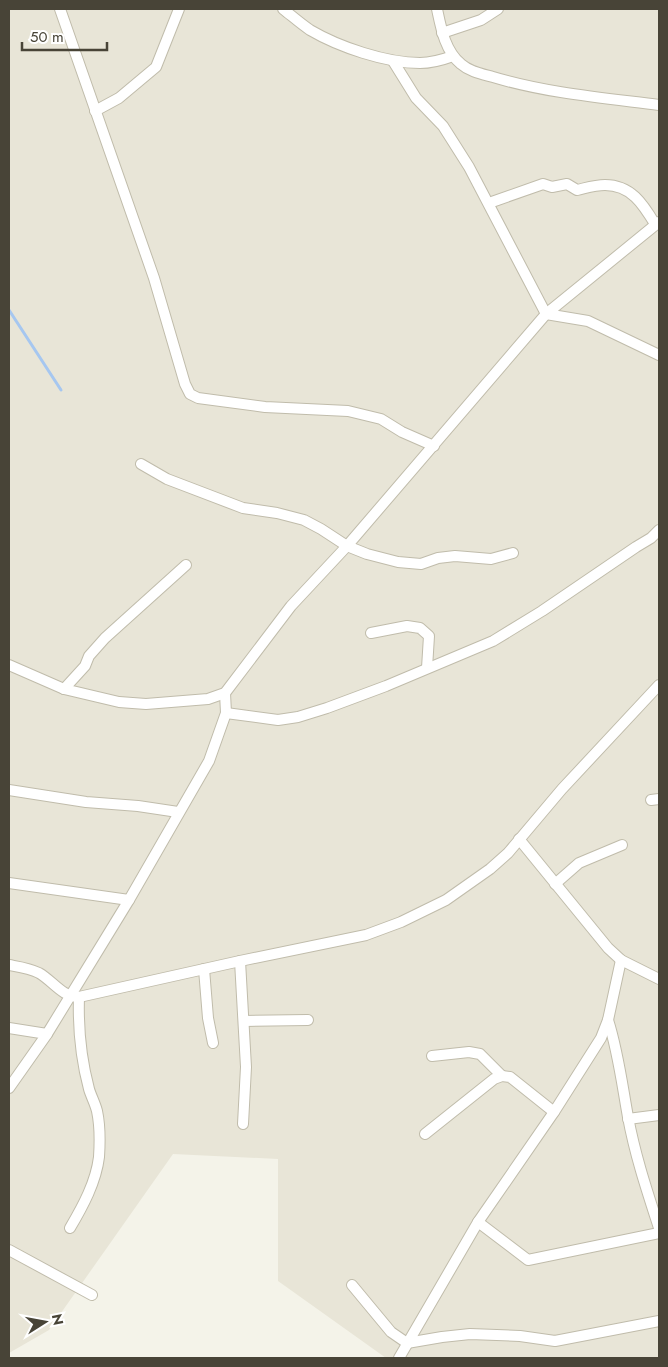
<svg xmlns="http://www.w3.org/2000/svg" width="668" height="1367" viewBox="0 0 668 1367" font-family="Jost,sans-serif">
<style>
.residential{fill:#e8e5d7}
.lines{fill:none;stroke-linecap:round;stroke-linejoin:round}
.stream{stroke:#a6c7f0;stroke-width:3}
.minor-casing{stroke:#c0bcab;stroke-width:12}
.minor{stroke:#fff;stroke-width:10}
</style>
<rect width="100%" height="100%" fill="#f4f3e9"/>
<polygon class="residential" points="9,9 659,9 659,1358 386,1358 278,1281 278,1159 173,1154 49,1330 9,1353"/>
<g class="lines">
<polyline class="stream" points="9,310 61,390"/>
<defs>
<g id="minor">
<polyline points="60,9 154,278 185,384 190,394 198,398 265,407 348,411 381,419 402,432 434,446"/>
<path d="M 283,9 C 292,16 301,24 310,30 C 339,47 386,63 420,63 C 432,63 442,60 453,56"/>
<path d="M 437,9 C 441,28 445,51 461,64 C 470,72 482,74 493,77 C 546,93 604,98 659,105"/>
<polyline points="442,33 481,20 498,9"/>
<polyline points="393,61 416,98 443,126 469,167 546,314 588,321 659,355"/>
<polyline points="95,111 119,98 156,67 179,9"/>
<path d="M 489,203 L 543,184 L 552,187 L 567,184 L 577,190 C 586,188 595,185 605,185 C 631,185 643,204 655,224"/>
<polyline points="141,464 167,479 243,508 277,513 304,520 321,529 347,546 367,554 398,562 421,564 438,558 455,556 491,559 513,553"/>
<polyline points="371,633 407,626 420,628 429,636 427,668"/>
<polyline points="9,665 64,689 119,702 146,704 208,699 225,693 291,606 347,546 546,314 659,222"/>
<polyline points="64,689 85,666 89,656 105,638 186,565"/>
<polyline points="226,713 278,720 298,717 327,708 386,686 493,641 542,611 636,547 651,538 659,530"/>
<polyline points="9,790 86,802 138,806 178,812"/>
<polyline points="651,800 659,799"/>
<polyline points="519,839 608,948 621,960 659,979"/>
<polyline points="9,883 129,900"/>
<polyline points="555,884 579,863 622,845"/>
<polyline points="240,961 246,1067 243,1124"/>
<path d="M 9,965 C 20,967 29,968 39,973 C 53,981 62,997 79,997 L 240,961 L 366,935 L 401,922 L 446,900 L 490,869 L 508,853 L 562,789 L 659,685"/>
<polyline points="204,969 208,1018 213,1043"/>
<path d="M 608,1020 C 618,1051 622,1084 628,1117 C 635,1155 647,1191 659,1228"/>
<polyline points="244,1021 308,1020"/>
<polyline points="9,1028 47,1034"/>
<polyline points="432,1056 469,1052 480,1054 502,1076"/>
<polyline points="9,1088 47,1034 129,900 209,761 226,713 225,693"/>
<polyline points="628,1119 659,1115"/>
<polyline points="425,1134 494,1079 502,1076 510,1077 554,1112"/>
<polyline points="478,1222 528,1260 659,1233"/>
<path d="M 70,1228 C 83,1206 96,1182 99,1157 C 100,1142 100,1125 97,1111 C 95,1103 91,1096 89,1089 C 81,1059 78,1027 79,997"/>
<polyline points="9,1250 92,1295"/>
<polyline points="352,1285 391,1332 407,1343 442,1337 470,1334 520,1336 555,1341 659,1321"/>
<polyline points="399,1358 478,1222 554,1112 601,1038 608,1020 621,960"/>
</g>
</defs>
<use href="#minor" class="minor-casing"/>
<use href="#minor" class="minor"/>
</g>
<rect width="668" height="1367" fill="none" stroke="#484437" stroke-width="20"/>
<g transform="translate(45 1322) rotate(79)" stroke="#ffffff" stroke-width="4" paint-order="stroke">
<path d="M0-4L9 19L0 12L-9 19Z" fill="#484437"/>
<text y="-8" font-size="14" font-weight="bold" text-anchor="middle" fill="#484437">N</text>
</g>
<path d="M22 42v8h85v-8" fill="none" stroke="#484437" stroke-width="2.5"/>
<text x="30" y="42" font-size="15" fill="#484437" stroke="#ffffff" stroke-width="4" paint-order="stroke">50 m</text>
</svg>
